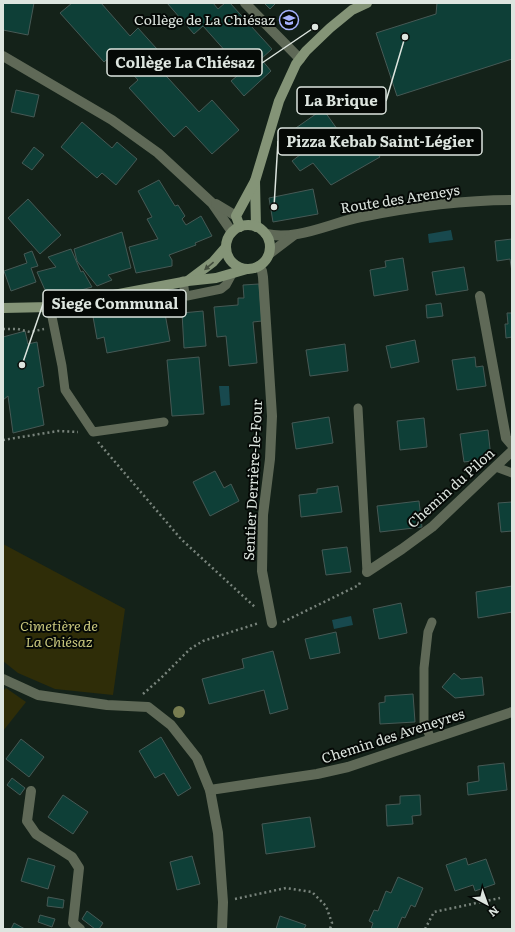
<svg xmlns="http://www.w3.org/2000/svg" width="515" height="932" viewBox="0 0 515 932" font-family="Literata,serif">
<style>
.green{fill:#2f2d08}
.water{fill:#18494e}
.building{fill:#0e3f37;stroke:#465955}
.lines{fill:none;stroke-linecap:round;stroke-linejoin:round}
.path{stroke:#79847c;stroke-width:2.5;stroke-dasharray:2 3;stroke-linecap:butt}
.service{stroke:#5f6957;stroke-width:9}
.minor{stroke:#5f6957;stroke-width:10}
.secondary{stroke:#849477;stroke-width:10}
.tree{fill:#787d51}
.oneway{fill:#444e3e}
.labels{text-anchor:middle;stroke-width:4;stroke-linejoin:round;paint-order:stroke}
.poi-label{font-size:14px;fill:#dde5df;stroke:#050906;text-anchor:end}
.street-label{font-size:14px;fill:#dde5df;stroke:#050906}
.park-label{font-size:14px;font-style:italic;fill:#cac87e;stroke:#050906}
.leader{fill:none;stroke:#dde5df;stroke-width:1.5}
.callout-dot{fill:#dde5df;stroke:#050906;stroke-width:1.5}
.callout{fill:#050906;stroke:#dde5df;stroke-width:1.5}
.callout-label{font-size:15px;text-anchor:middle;font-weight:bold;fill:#dde5df}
</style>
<rect width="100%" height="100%" fill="#142219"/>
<g class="green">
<polygon points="3,544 125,609 113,695 55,689 18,673 3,661"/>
<polygon points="6,688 26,702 3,731 3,691"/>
</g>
<g class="water">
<polygon points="451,230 453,240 429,243 428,234"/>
<polygon points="219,386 229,386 230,405 221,406"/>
<polygon points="351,616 353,625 334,629 332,620"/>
</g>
<g class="building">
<polygon points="3,3 34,3 28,35 3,30"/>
<polygon points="72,3 101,3 130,36 138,28 166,59 158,67 199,112 212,100 239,130 212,154 186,126 174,137 129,88 138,80 114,53 104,62 60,13"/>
<polygon points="167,3 213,3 218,9 225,3 230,3 272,49 261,59 271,71 244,96 231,81 243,71 203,26 194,34"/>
<polygon points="264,3 276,3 270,9"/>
<polygon points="437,3 512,3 512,59 397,96 376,33 436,14"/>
<polygon points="16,90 39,95 34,117 11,112"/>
<polygon points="323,109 349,146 365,135 380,157 331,185 313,163 300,171 292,161 305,151 293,130"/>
<polygon points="82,122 112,148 117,142 137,159 116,185 102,173 97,178 61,147"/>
<polygon points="34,147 44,155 32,170 22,163"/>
<polygon points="159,180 175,206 178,205 185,216 182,219 186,225 201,216 212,236 195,243 196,245 169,255 172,260 172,266 136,273 129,247 158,239 147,219 152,217 138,191"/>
<polygon points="313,189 318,214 273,222 269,198"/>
<polygon points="28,199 61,235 40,254 8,218"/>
<polygon points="122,232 131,268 108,275 112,280 97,286 77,261 74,249"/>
<polygon points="512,239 512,272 510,259 497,261 495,241"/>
<polygon points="71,249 81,272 83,271 92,287 49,299 37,272 56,267 48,257"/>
<polygon points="32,251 38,266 31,268 36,282 11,291 4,271 27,263 24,254"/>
<polygon points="403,258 408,290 374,296 370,270 386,267 385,261"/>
<polygon points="464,267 468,290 436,295 432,272"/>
<polygon points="259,284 262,321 253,322 257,363 229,366 226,336 217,337 214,307 238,305 238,298 244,298 243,285"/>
<polygon points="162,297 170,341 107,353 104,337 97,339 92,311"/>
<polygon points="441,303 443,316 427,318 426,305"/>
<polygon points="203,311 206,346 184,348 182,313"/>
<polygon points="507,313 512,313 512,337 506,338 505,324 508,324"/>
<polygon points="25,331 28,344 37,342 44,386 38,388 44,425 13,433 8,396 3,400 3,337"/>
<polygon points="415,340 419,362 391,368 386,346"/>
<polygon points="345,344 348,371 310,376 306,350"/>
<polygon points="199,357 204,414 172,416 167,360"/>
<polygon points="475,357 476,367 483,366 486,386 457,390 452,360"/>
<polygon points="329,417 333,443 296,449 292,423"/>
<polygon points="424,418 427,447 400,450 397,421"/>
<polygon points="488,430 491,458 464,462 460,434"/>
<polygon points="215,471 224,488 231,484 239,501 210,516 193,482"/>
<polygon points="338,486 342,512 301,517 299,495 317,493 317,489"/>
<polygon points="419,501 422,527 380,532 377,506"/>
<polygon points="512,502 512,531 501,532 498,503"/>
<polygon points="347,547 351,572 326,575 322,550"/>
<polygon points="512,586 512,612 478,618 476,592"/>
<polygon points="401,603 407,633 379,639 373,609"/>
<polygon points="336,632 340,653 310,659 305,639"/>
<polygon points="273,651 288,709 270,714 264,690 209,704 202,679 244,668 242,659"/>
<polygon points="454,673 461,679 482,677 484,695 455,698 442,687"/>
<polygon points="413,694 415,722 380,724 379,703 385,702 385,696"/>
<polygon points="161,737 191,788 178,796 164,773 155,778 139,751"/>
<polygon points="21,739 44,757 29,777 6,759"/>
<polygon points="504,763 507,790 468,795 467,783 479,781 478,766"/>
<polygon points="12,778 25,788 20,795 7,785"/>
<polygon points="63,795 88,812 73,834 48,817"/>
<polygon points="420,795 421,815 412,816 413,824 387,826 386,805 400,804 400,796"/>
<polygon points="310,817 315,847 266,854 262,824"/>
<polygon points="192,856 200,884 177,890 170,862"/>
<polygon points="28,858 55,866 48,889 21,881"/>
<polygon points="466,858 468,865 486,859 495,884 475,891 473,885 455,891 446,865"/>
<polygon points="398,877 423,888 415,907 411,905 405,918 402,917 397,929 371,929 373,923 369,921 374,910 378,911 386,891 391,893"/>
<polygon points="48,897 64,900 63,908 47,906"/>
<polygon points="87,911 103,923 99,929 95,929 82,919"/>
<polygon points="40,915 55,919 52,927 38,922"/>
<polygon points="280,916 306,925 304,929 276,929"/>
<polygon points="14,923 25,929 11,929"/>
</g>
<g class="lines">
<g class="path">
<polyline points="3,329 18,329 30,332 44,329"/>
<polyline points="3,440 58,431 78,432"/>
<polyline points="98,442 181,539 256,608"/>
<polyline points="283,622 359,585 360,582"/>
<polyline points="143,694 160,679 190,649 203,641 259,623"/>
<polyline points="235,899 286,888 312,892 326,906 332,923 330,929"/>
<polyline points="425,929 434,912 500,898"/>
</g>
<g class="service">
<polyline points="183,281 185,294 187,296 221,289 226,285 232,274"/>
<polyline points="50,307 62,366 65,390 93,432 164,422"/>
<polyline points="358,408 367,572"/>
<polyline points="496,467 512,473"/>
<polyline points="431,739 424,722 424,668 428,632 432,622"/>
</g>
<g class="minor">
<polyline points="245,3 300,59"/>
<polyline points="3,56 112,120 158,153 212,203 232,232"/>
<polyline points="216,204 236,216"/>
<path d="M 266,234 C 297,241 330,223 361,217 C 411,207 461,200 512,200"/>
<polyline points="269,254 294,235"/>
<polyline points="259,266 262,271 263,277 272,416 270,459 263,515 262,571 272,623"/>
<polyline points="480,296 506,438 512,445"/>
<polyline points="367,572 402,549 432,527 512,451"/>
<polyline points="3,679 38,695 107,705 148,707 171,725 197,758 210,790 218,833 223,902 222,929"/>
<polyline points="210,790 317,774 348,767 512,712"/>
<polyline points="31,791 27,821 36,834 72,857 79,868 73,923 80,929"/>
</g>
<g class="secondary">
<polyline points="255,181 256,227"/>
<circle cx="248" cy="247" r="22"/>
<polyline points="240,227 236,216 255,181 279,101 296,64 306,51 330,28 352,10 367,3"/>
<polyline points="189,280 213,262 226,247"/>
<polyline points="3,308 50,307 188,281 216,278 247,269"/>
</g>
</g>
<circle class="tree" cx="179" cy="712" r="6"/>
<defs><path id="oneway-solid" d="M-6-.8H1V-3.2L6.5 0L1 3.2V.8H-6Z"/></defs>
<use class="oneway" href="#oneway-solid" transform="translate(209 266) rotate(140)"/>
<defs>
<symbol id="school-ring" viewBox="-11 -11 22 22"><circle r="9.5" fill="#050906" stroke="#a6b1fc" stroke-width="1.5"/><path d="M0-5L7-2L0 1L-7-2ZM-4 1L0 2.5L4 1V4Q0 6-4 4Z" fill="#a6b1fc"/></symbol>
</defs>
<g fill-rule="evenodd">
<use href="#school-ring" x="278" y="9" width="22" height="22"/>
</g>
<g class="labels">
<g class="poi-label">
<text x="275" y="25">Collège de La Chiésaz</text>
</g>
<g class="street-label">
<text transform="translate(400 199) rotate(-9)" y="5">Route des Areneys</text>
<text transform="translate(253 480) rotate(-87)" y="5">Sentier Derrière-le-Four</text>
<text transform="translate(451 488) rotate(-42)" y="5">Chemin du Pilon</text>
<text transform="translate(393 736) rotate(-18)" y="5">Chemin des Aveneyres</text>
</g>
<g class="park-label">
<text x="59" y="631">Cimetière de<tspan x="59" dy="16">La Chiésaz</tspan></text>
</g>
</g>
<path class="leader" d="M315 27L262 63M405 37L386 101M274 207L278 141M22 365L43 304"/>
<g class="callout-dot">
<circle cx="315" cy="27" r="4"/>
<circle cx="405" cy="37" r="4"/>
<circle cx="274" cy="207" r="4"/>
<circle cx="22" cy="365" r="4"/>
</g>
<g class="callout">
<rect x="107" y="49" width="155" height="27" rx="4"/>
<rect x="297" y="87" width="89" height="27" rx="4"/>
<rect x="278" y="128" width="204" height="27" rx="4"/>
<rect x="43" y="290" width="143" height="27" rx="4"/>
</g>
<g class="callout-label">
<text x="185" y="68">Collège La Chiésaz</text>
<text x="341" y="106">La Brique</text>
<text x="380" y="147">Pizza Kebab Saint-Légier</text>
<text x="115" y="309">Siege Communal</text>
</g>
<rect width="515" height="932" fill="none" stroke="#dde5df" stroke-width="8"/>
<g transform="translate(487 904) rotate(139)" stroke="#050906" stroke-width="3" paint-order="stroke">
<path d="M0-3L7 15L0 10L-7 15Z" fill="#dde5df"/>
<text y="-6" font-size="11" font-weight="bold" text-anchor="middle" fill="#dde5df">N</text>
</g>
</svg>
